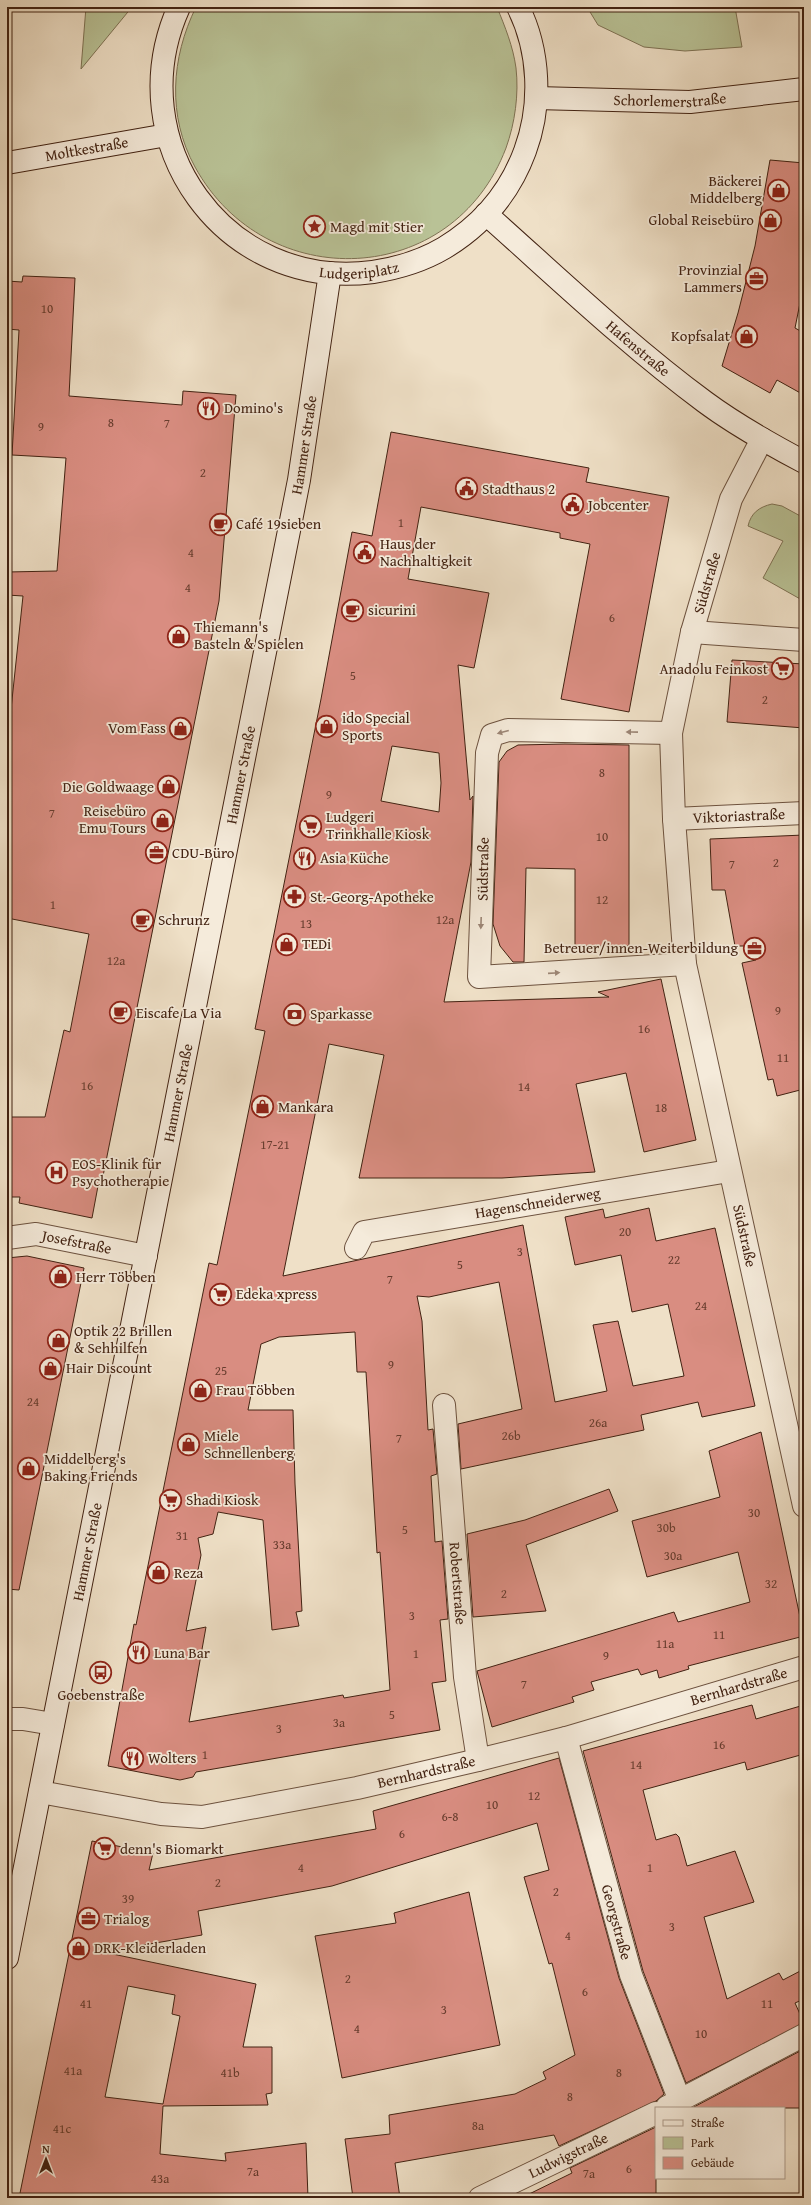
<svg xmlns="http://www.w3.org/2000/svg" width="811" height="2205" viewBox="0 0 811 2205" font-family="'Gentium Book Plus',serif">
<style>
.green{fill:#b9c296;stroke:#7e7254}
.building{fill:#d98d81;stroke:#422212;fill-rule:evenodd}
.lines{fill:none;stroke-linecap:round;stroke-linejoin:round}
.minor-casing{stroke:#6d523f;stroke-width:24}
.secondary-casing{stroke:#422212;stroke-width:24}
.minor{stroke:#f5ebdb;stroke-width:22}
.secondary{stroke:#f5ebdb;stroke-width:22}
.oneway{fill:#9c8676}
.labels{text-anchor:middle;stroke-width:3.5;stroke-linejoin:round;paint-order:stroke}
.number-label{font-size:13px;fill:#683d2e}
.street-label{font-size:15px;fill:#422212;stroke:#f5ebdb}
.poi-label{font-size:15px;fill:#422212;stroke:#f5ebdb;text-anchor:start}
</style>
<rect width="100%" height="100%" fill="#efe0c7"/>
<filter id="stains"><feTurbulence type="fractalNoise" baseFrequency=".005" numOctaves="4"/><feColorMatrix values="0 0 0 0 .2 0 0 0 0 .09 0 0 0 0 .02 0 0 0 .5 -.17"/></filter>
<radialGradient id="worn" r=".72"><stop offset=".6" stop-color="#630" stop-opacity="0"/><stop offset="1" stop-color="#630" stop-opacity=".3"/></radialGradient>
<g class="green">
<polygon points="86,7 132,7 81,69"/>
<path d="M 196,7 L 497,7 C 505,27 513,46 516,68 C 519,94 515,123 506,148 C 453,288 266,296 195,167 C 167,116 171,58 196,7 Z"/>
<polygon points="587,7 735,7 742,47 685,51 644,47 598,25"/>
<path d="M 772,504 L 782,506 L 804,518 L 804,597 L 802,600 L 763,578 L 783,541 L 748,526 C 751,513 759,507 772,504 Z"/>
</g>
<g class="building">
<polygon points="770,160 804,163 804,283 795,328 804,333 804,395 777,380 770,393 722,366 738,313 755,246"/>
<polygon points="23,276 75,278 69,396 182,405 183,391 236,395 219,601 101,1186 98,1186 92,1218 19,1203 20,1197 7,1197 7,1117 45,1117 64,1030 70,1032 89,934 7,918 7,747 23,596 7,595 7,572 57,571 66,458 12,455 19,330 7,329 7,281 22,282"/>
<path d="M 391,432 L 589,468 L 586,482 L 669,497 L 629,712 L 561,699 L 590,544 L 560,538 L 560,533 L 421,507 L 408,579 L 489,593 L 474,668 L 458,665 L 470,800 L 473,796 L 471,862 L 444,1002 L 609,997 L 598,992 L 661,979 L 696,1140 L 644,1152 L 626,1073 L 576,1084 L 595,1172 L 502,1178 L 359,1178 L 384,1055 L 329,1044 L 283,1276 L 523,1225 L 555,1402 L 607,1391 L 593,1325 L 618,1321 L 633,1386 L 684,1376 L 668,1304 L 632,1312 L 621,1255 L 575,1265 L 565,1217 L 603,1209 L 605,1218 L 649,1208 L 656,1241 L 715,1228 L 755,1406 L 702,1417 L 698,1402 L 641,1415 L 644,1430 L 461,1469 L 458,1424 L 522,1409 L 499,1282 L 429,1297 L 417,1296 L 422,1321 L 428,1430 L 433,1429 L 437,1474 L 431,1476 L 435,1542 L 442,1541 L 448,1619 L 440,1620 L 446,1681 L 432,1683 L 440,1730 L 196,1772 L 193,1777 L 180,1780 L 108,1766 L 134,1624 L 136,1625 L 209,1263 L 217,1265 L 265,1031 L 255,1029 L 321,699 L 352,532 L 372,536 ZM 392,746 L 439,753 L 441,783 L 439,812 L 381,801 ZM 355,1332 L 357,1372 L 366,1372 L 377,1553 L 380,1552 L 390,1690 L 344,1698 L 343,1695 L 189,1722 L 206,1627 L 186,1631 L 201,1555 L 198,1538 L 213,1534 L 218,1512 L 263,1520 L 272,1630 L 299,1626 L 296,1612 L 302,1611 L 295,1484 L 293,1410 L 248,1410 L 261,1344 L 279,1337 Z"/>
<polygon points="732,660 804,664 804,728 727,722"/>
<polygon points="565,744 629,745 629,946 575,946 575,869 526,868 524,962 513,962 500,946 493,924 499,762 507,751 518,745"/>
<polygon points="804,835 804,887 801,887 804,934 804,1089 777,1096 773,1079 768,1080 742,963 756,960 755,946 735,946 725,890 712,890 710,839"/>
<polygon points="27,1256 84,1268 19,1590 7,1589 7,1258"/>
<polygon points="761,1432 804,1636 688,1666 689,1669 659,1678 657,1670 641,1675 638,1669 591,1682 594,1690 572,1697 574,1702 492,1727 477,1671 674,1612 678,1622 750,1602 738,1552 647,1577 632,1521 720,1497 709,1451"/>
<polygon points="609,1489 618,1511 526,1545 546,1611 473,1617 467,1534 525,1520"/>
<polygon points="752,1705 756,1719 804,1705 804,1754 747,1770 745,1762 643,1790 656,1840 676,1834 679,1837 687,1866 735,1851 754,1902 704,1917 727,1999 779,1973 783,1980 804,1969 804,1999 795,2003 804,2023 686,2083 643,1971 583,1751"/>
<path d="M 559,1758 L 619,1978 L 664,2094 L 656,2101 L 559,2146 L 554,2135 L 395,2163 L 400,2198 L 353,2198 L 345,2139 L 390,2134 L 389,2115 L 515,2094 L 546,2079 L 543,2072 L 575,2055 L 552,1963 L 549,1964 L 524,1877 L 549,1870 L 537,1823 L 332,1886 L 198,1911 L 202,1935 L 103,1952 L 256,1984 L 243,2047 L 272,2047 L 272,2093 L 266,2094 L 268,2105 L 163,2106 L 160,2154 L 226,2161 L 225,2153 L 306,2143 L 308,2198 L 19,2198 L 92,1841 L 153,1853 L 149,1870 L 258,1850 L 376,1829 L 373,1811 ZM 128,1986 L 175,1995 L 172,2014 L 180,2016 L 163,2104 L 105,2097 Z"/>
<polygon points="469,1892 500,2045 342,2078 315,1936 396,1923 394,1913"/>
<polygon points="804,2049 804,2108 692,2108"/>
<polygon points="656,2127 656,2198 521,2198 572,2173 570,2168"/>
</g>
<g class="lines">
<defs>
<g id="minor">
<path id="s1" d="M 762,439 L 731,499 L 692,632 L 671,733 L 674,819 L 685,964 L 804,1506"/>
<polyline points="692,632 804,640"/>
<polyline points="671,733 508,730 492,735 487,753 479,977 685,964"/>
<path id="s2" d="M 674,819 L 804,813"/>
<path id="s3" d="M 7,1238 L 36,1234 L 146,1256"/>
<path id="s4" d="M 356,1248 L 364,1232 L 729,1171"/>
<path id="s5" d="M 444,1405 L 465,1677 L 478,1760"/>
<polyline points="7,1719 23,1719 53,1724"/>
<path id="s6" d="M 566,1738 L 631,1975 L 680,2101"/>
<path id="s7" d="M 40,1792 L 161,1814 L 202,1817 L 357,1788 L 478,1760 L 566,1738 L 804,1667"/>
<polyline points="667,2107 804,2035"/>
<path id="s8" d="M 480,2198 L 656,2113"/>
</g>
<g id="secondary">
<path id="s9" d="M 179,7 C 118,142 225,292 373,272 C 399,268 422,261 444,248 C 482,225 510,192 525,151 C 542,105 540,51 518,7"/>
<path id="s10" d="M 536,98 L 690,102 L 804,89"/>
<path id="s11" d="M 7,163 L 167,135"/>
<path id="s12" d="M 486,214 C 558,278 628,345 705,402 C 736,425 770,444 804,462"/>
<path id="s13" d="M 7,1958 L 299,480 L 330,273"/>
</g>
</defs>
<use href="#minor" class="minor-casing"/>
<use href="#secondary" class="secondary-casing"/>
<use href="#minor" class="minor"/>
<use href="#secondary" class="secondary"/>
</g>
<defs><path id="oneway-solid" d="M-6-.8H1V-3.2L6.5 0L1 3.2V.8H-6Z"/></defs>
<g class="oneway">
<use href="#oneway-solid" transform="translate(503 732) rotate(165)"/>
<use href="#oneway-solid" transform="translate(632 732) rotate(-179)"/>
<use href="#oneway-solid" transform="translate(481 923) rotate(92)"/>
<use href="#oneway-solid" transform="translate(554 973) rotate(-4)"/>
</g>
<defs>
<symbol id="shop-ring" viewBox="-11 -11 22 22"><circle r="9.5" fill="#f5ebdb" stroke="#8f2418" stroke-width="1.5"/><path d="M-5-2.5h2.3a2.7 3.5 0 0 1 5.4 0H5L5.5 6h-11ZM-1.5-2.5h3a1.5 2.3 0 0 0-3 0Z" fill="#8f2418"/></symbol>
<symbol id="sight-ring" viewBox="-11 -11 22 22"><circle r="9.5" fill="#f5ebdb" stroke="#8f2418" stroke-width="1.5"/><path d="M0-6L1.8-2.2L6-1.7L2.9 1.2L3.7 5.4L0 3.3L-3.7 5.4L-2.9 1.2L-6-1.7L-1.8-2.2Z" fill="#8f2418"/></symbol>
<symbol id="office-ring" viewBox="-11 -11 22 22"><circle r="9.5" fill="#f5ebdb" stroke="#8f2418" stroke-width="1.5"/><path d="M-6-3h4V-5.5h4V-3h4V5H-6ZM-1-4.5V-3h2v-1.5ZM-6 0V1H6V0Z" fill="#8f2418"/></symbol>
<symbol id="restaurant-ring" viewBox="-11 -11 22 22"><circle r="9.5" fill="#f5ebdb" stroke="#8f2418" stroke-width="1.5"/><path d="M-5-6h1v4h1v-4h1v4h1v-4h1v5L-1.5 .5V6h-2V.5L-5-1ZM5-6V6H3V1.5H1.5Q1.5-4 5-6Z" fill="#8f2418"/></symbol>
<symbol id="civic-ring" viewBox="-11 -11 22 22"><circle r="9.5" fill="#f5ebdb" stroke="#8f2418" stroke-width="1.5"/><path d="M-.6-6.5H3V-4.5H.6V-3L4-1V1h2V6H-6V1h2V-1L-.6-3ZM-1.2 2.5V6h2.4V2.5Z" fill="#8f2418"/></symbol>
<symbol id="cafe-ring" viewBox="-11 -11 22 22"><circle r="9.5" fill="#f5ebdb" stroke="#8f2418" stroke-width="1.5"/><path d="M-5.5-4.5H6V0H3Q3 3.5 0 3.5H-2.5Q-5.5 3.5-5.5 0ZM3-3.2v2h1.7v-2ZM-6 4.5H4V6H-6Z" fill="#8f2418"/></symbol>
<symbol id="supermarket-ring" viewBox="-11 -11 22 22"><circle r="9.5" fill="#f5ebdb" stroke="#8f2418" stroke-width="1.5"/><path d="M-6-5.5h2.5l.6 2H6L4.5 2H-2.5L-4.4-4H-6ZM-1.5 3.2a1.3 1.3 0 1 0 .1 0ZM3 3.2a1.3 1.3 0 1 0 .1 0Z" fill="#8f2418"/></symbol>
<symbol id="pharmacy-ring" viewBox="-11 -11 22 22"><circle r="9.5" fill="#f5ebdb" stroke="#8f2418" stroke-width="1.5"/><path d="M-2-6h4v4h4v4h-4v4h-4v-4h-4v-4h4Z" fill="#8f2418"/></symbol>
<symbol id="bank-ring" viewBox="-11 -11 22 22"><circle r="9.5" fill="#f5ebdb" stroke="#8f2418" stroke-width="1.5"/><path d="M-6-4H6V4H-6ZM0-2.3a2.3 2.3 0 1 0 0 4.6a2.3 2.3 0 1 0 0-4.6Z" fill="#8f2418"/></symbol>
<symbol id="hospital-ring" viewBox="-11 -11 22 22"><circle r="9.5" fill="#f5ebdb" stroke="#8f2418" stroke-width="1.5"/><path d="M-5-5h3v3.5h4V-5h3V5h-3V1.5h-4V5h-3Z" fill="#8f2418"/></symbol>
<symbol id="bus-ring" viewBox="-11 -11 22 22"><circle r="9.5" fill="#f5ebdb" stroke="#8f2418" stroke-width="1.5"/><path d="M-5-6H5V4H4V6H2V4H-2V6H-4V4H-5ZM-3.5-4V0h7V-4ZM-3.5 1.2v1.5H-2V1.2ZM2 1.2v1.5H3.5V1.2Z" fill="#8f2418"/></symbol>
</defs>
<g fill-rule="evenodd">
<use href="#shop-ring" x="766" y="178" width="25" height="25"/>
<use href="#shop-ring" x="758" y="208" width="25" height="25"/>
<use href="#sight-ring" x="302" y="214" width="25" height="25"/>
<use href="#office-ring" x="744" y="266" width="25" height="25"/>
<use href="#shop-ring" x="734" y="324" width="25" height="25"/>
<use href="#restaurant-ring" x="196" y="396" width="25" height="25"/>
<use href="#civic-ring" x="454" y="476" width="25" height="25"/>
<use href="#civic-ring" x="560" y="492" width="25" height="25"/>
<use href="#cafe-ring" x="208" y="512" width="25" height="25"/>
<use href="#civic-ring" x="352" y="540" width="25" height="25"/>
<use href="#cafe-ring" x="340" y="598" width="25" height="25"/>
<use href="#shop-ring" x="166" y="624" width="25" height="25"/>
<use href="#supermarket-ring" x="770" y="656" width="25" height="25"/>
<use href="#shop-ring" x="314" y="714" width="25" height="25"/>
<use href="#shop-ring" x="168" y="716" width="25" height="25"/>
<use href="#shop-ring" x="156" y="774" width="25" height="25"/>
<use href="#shop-ring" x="150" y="808" width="25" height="25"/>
<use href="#supermarket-ring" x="298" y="814" width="25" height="25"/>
<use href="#office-ring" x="144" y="840" width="25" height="25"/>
<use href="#restaurant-ring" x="292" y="846" width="25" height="25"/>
<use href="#pharmacy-ring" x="282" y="884" width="25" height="25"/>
<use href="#cafe-ring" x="130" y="908" width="25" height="25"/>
<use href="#shop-ring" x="274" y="932" width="25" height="25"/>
<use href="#office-ring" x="742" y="936" width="25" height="25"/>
<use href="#cafe-ring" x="108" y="1000" width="25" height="25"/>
<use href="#bank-ring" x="282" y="1002" width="25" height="25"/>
<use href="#shop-ring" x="250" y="1094" width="25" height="25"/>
<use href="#hospital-ring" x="44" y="1160" width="25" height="25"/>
<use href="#shop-ring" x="48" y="1264" width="25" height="25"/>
<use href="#supermarket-ring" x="208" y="1282" width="25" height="25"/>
<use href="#shop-ring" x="46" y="1328" width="25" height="25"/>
<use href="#shop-ring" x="38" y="1356" width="25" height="25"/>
<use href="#shop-ring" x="188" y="1378" width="25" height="25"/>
<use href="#shop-ring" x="176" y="1432" width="25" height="25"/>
<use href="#shop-ring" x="16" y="1456" width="25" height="25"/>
<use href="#supermarket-ring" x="158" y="1488" width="25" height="25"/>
<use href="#shop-ring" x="146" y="1560" width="25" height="25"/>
<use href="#restaurant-ring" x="126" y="1640" width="25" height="25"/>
<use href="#bus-ring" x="88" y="1660" width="25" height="25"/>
<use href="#restaurant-ring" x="120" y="1746" width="25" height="25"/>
<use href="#supermarket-ring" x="92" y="1836" width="25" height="25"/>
<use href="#office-ring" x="76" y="1906" width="25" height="25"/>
<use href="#shop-ring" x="66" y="1936" width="25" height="25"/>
</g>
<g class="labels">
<g class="number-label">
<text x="47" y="313">10</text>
<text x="111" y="427">8</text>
<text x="167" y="428">7</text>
<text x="41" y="431">9</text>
<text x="203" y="477">2</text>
<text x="401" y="527">1</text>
<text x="191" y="557">4</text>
<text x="188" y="592">4</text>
<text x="612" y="622">6</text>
<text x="353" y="680">5</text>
<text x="765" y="704">2</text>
<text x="602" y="777">8</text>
<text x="329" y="799">9</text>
<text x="52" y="818">7</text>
<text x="602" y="841">10</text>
<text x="776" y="867">2</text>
<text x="732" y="869">7</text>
<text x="602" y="904">12</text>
<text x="53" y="909">1</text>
<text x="445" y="924">12a</text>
<text x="306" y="928">13</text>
<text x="116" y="965">12a</text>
<text x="778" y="1015">9</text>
<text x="644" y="1033">16</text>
<text x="783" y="1062">11</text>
<text x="87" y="1090">16</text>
<text x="524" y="1091">14</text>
<text x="661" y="1112">18</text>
<text x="275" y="1149">17-21</text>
<text x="625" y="1236">20</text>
<text x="520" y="1256">3</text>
<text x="674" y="1264">22</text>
<text x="460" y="1269">5</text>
<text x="390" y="1284">7</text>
<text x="701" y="1310">24</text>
<text x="391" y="1369">9</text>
<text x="221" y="1375">25</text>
<text x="33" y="1406">24</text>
<text x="598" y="1427">26a</text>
<text x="511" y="1440">26b</text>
<text x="399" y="1443">7</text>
<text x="754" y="1517">30</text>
<text x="666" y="1532">30b</text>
<text x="405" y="1534">5</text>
<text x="182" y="1540">31</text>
<text x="282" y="1549">33a</text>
<text x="673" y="1560">30a</text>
<text x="771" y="1588">32</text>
<text x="504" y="1598">2</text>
<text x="412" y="1620">3</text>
<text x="719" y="1639">11</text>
<text x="665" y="1648">11a</text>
<text x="416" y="1658">1</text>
<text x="606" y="1660">9</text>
<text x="524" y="1689">7</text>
<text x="392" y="1719">5</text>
<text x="339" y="1727">3a</text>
<text x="279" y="1733">3</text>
<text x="719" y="1749">16</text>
<text x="205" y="1759">1</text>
<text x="636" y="1769">14</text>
<text x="534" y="1800">12</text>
<text x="492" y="1809">10</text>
<text x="450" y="1821">6-8</text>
<text x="402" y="1838">6</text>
<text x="301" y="1872">4</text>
<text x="650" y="1872">1</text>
<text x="218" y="1887">2</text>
<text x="556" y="1896">2</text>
<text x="128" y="1903">39</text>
<text x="672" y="1931">3</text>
<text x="568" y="1940">4</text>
<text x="348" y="1983">2</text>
<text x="585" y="1996">6</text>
<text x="86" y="2008">41</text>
<text x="767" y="2008">11</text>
<text x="444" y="2014">3</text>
<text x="357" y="2033">4</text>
<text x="701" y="2038">10</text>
<text x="73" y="2075">41a</text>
<text x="230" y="2077">41b</text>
<text x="619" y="2077">8</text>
<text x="570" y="2101">8</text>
<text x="478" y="2130">8a</text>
<text x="62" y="2133">41c</text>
<text x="629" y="2173">6</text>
<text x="253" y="2176">7a</text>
<text x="589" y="2178">7a</text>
<text x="160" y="2183">43a</text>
</g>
<g class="street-label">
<text dy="5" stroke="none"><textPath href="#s10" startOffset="134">Schorlemerstraße</textPath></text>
<text dy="5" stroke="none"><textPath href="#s11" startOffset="81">Moltkestraße</textPath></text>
<text dy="5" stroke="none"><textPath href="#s9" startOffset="387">Ludgeriplatz</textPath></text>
<text dy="5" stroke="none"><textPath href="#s12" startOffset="203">Hafenstraße</textPath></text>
<text dy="5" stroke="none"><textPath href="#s13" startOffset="1542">Hammer Straße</textPath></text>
<text transform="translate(707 583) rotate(-74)" y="5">Südstraße</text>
<text dy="5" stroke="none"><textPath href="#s13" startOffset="1206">Hammer Straße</textPath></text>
<text dy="5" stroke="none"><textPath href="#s2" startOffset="65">Viktoriastraße</textPath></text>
<text transform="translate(483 869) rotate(-89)" y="5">Südstraße</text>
<text dy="5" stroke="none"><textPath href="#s13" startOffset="882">Hammer Straße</textPath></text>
<text dy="5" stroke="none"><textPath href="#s4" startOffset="194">Hagenschneiderweg</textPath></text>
<text dy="5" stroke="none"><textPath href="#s1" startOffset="819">Südstraße</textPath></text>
<text dy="5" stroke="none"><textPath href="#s3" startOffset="71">Josefstraße</textPath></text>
<text dy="5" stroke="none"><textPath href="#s13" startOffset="414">Hammer Straße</textPath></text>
<text dy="5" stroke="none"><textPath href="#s5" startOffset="179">Robertstraße</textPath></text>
<text dy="5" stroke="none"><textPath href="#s7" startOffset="717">Bernhardstraße</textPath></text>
<text dy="5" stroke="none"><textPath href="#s7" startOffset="393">Bernhardstraße</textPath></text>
<text dy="5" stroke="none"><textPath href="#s6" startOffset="191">Georgstraße</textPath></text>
<text dy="5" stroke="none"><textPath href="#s8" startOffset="98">Ludwigstraße</textPath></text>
</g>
<g class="poi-label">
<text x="762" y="186" text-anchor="end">Bäckerei<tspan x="762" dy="17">Middelberg</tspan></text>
<text x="754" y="225" text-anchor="end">Global Reisebüro</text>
<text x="330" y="232">Magd mit Stier</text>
<text x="742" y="275" text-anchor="end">Provinzial<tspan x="742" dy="17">Lammers</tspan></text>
<text x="730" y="341" text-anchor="end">Kopfsalat</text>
<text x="224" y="413">Domino's</text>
<text x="482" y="494">Stadthaus 2</text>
<text x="588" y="510">Jobcenter</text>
<text x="236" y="529">Café 19sieben</text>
<text x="380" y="549">Haus der<tspan x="380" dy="17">Nachhaltigkeit</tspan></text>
<text x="368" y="615">sicurini</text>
<text x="194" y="632">Thiemann's<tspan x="194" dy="17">Basteln &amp; Spielen</tspan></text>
<text x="768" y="674" text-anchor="end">Anadolu Feinkost</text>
<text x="342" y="723">ido Special<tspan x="342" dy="17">Sports</tspan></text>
<text x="166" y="733" text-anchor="end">Vom Fass</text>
<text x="154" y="792" text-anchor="end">Die Goldwaage</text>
<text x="146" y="816" text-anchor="end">Reisebüro<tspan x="146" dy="17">Emu Tours</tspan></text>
<text x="326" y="822">Ludgeri<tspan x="326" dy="17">Trinkhalle Kiosk</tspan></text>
<text x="172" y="858">CDU-Büro</text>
<text x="320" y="863">Asia Küche</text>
<text x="310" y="902">St.-Georg-Apotheke</text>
<text x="158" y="925">Schrunz</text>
<text x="302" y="949">TEDi</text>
<text x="738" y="953" text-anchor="end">Betreuer/innen-Weiterbildung</text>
<text x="136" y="1018">Eiscafe La Via</text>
<text x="310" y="1019">Sparkasse</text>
<text x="278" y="1112">Mankara</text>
<text x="72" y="1169">EOS-Klinik für<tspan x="72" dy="17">Psychotherapie</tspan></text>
<text x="76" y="1282">Herr Többen</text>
<text x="236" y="1299">Edeka xpress</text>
<text x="74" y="1336">Optik 22 Brillen<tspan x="74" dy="17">&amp; Sehhilfen</tspan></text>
<text x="66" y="1373">Hair Discount</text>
<text x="216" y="1395">Frau Többen</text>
<text x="204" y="1441">Miele<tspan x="204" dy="17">Schnellenberg</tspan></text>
<text x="44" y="1464">Middelberg's<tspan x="44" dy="17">Baking Friends</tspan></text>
<text x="186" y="1505">Shadi Kiosk</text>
<text x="174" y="1578">Reza</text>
<text x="154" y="1658">Luna Bar</text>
<text x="101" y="1700" text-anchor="middle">Goebenstraße</text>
<text x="148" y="1763">Wolters</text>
<text x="120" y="1854">denn's Biomarkt</text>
<text x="104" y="1924">Trialog</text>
<text x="94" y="1953">DRK-Kleiderladen</text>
</g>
</g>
<rect width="811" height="2205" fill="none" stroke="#efe0c7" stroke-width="24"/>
<rect x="8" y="8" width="795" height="2189" fill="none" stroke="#422212" stroke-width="2"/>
<rect x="12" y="12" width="787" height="2181" fill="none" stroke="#422212"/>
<rect x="655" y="2107" width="130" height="72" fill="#f5ebdb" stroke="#ad9b8b"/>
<rect x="663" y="2120" width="20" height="6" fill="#f5ebdb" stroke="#ad9b8b"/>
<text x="691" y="2127" font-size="12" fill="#422212">Straße</text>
<rect x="663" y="2137" width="20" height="12" fill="#b9c296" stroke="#ad9b8b"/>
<text x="691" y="2147" font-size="12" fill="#422212">Park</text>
<rect x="663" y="2157" width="20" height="12" fill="#d98d81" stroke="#ad9b8b"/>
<text x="691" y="2167" font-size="12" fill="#422212">Gebäude</text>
<g transform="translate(46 2159)" stroke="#f5ebdb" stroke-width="3" paint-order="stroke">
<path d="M0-3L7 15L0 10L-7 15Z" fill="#422212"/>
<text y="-6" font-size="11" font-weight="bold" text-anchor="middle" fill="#422212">N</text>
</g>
<rect width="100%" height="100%" filter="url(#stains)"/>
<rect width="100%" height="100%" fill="url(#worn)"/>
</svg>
